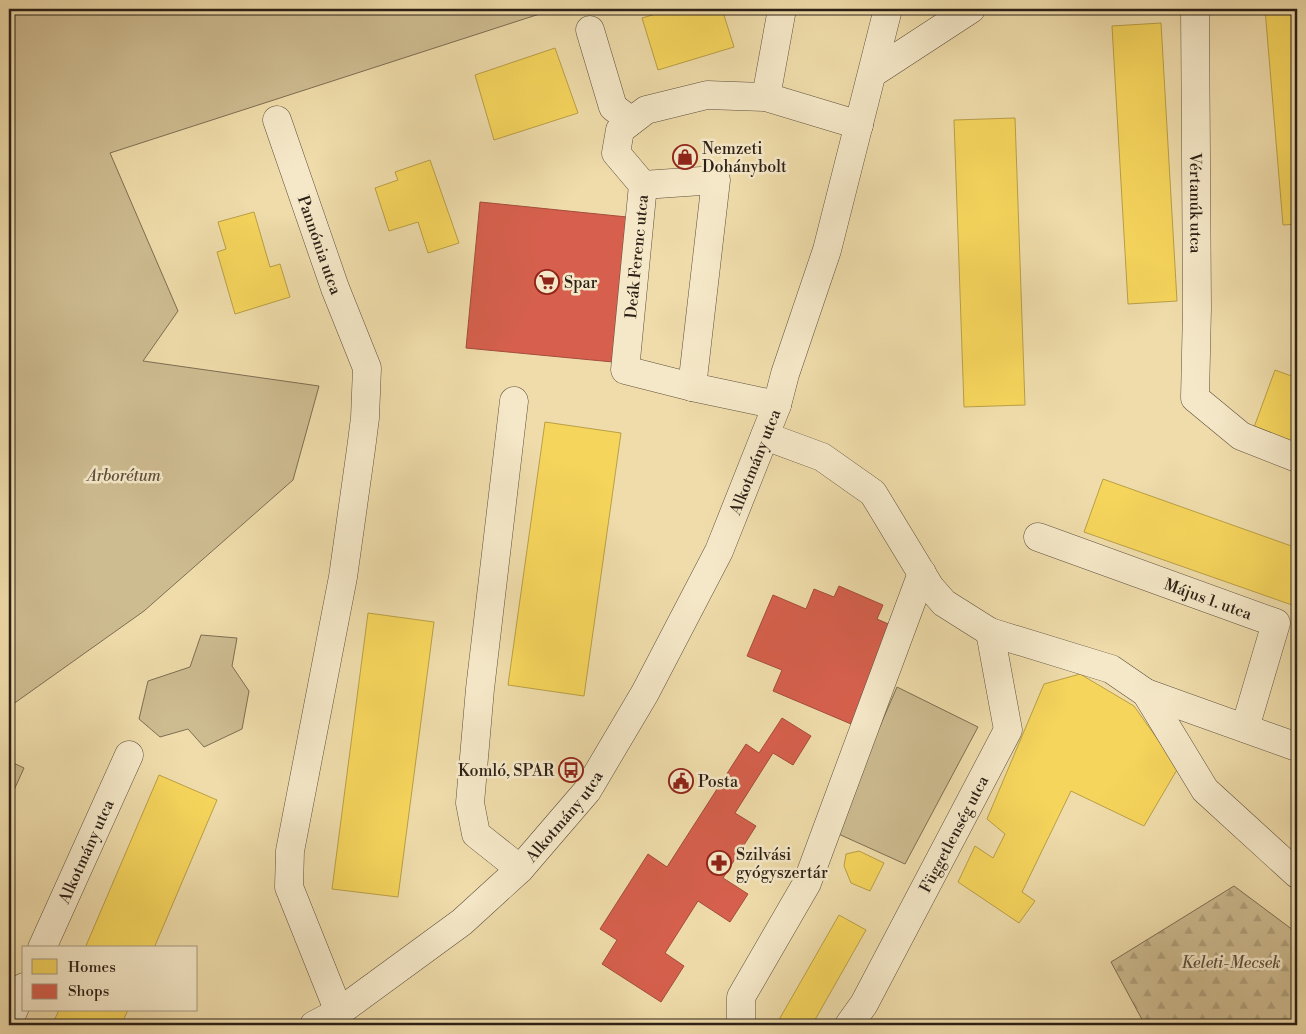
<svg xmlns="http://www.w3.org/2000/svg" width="1306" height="1034" viewBox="0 0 1306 1034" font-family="'Libre Bodoni',serif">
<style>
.green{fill:#cebc91;stroke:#7d6e54}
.forest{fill:url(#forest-firs);stroke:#7d6e54}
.homes{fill:#f6d55c;stroke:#b99f47}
.shops{fill:#d6604d;stroke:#a34d3d}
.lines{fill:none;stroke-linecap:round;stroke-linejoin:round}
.minor-casing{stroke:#5d4f3c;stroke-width:29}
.minor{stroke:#f5e8c8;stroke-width:28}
.labels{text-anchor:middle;stroke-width:5;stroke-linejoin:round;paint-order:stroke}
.poi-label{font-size:16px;fill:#2c2017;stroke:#f5e8c8;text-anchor:start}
.street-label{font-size:16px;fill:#2c2017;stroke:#f5e8c8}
.park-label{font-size:16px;font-style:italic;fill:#5d4f3c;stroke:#f5e8c8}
</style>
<defs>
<pattern id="forest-firs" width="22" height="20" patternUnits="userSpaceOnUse" patternTransform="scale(1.25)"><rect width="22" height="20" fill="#cebc91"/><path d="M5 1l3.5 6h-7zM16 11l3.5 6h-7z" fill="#b1a17c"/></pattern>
</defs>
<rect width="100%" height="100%" fill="#efdcaa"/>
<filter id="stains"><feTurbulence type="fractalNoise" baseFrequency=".004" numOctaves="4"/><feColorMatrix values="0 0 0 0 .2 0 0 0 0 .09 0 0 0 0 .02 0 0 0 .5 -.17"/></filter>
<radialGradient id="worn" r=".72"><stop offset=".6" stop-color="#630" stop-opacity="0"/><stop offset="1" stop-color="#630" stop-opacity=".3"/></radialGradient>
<g class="green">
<polygon points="9,9 555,9 110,153 178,311 143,361 319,386 293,480 144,611 9,707"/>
<polygon points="201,635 237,638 232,666 249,691 242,729 204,747 188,729 160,737 139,719 148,681 190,667"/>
<polygon points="897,687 978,727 905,864 834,832"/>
<polygon points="9,761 24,768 9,801"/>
</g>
<polygon class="forest" points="1234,886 1297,933 1297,1025 1145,1025 1111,962"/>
<g class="homes">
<polygon points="673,9 722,9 734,47 658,70 642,18"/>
<polygon points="1265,9 1297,9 1297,224 1283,225"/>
<polygon points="1161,23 1177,301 1128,304 1112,26"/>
<polygon points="555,48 578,113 494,140 475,75"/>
<polygon points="1015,118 1025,405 964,407 954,120"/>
<polygon points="430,160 459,243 428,253 418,222 389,231 375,188 398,180 395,172"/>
<polygon points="254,212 270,267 280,264 290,297 235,314 217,252 226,249 218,222"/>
<polygon points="1275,370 1297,378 1297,446 1253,430"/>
<polygon points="545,422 621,433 584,696 508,685"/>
<polygon points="1103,479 1297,548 1297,591 1292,605 1084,532"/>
<polygon points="368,613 434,622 398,897 332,889"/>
<polygon points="1080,674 1134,706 1178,768 1144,826 1071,791 1022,892 1035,901 1019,923 958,882 975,846 993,858 1005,834 987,819 1044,684"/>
<polygon points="159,775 217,800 154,948 85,948"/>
<polygon points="859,851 884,863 870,891 851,883 844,866 846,854"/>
<polygon points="839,915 866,930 812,1025 776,1025"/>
<polygon points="59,1010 128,1010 121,1025 52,1025"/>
</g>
<g class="shops">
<polygon points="480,202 627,217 613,362 466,348"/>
<polygon points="839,586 883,605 877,619 893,626 851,724 773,691 782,670 747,656 773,595 806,609 814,589 834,597"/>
<polygon points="782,718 811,736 793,765 773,753 735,813 756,826 723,878 748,894 730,922 698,901 665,953 684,966 661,1002 602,964 617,940 600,929 648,854 667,867 746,744 759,753"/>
</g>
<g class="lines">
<defs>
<g id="minor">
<path id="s1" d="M 1195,9 L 1197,308 L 1195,398 L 1241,436 L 1297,458"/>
<polyline points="590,30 613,107 631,121"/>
<polyline points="873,73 971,9"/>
<polyline points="766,97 782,9"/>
<path id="s2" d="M 277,120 L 335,288 L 367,368 L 365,418 L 361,449 L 343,577 L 290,851 L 289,887 L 339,1012"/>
<polyline points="643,185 716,180 692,387"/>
<polyline points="514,401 480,689 470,803 476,834 520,869"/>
<path id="s3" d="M 777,405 L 692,387 L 625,370 L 643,185 L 616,153 L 620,130 L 646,110 L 707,95 L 766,97 L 859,125"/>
<polyline points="765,436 822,457 873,493 930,587 944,603 990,632 1111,669 1146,693 1205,790 1297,874"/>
<path id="s4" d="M 1038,537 L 1276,623 L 1245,728"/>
<polyline points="1146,693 1297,747"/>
<path id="s5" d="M 42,948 L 129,755"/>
<polyline points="10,1025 11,1016 24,987"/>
<path id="s6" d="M 314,1025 L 339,1012 L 462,922 L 520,869 L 587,791 L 645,693 L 719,551 L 777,405 L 785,374 L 827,250 L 888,9"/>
<polyline points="741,1025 741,997 807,883 922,573"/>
<path id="s7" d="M 849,1025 L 864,1004 L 1008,730 L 990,632"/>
</g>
</defs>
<use href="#minor" class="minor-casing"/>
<use href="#minor" class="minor"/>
</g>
<defs>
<symbol id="shop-ring" viewBox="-11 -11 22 22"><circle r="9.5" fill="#f5e8c8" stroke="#8f2418" stroke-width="1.5"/><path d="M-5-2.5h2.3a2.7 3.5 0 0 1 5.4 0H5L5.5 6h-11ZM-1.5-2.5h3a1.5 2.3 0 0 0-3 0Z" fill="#8f2418"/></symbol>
<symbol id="supermarket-ring" viewBox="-11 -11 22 22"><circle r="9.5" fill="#f5e8c8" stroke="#8f2418" stroke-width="1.5"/><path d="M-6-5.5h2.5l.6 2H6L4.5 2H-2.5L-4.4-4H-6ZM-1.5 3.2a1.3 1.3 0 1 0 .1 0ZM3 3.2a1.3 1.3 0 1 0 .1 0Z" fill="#8f2418"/></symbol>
<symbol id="bus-ring" viewBox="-11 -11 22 22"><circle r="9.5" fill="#f5e8c8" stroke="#8f2418" stroke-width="1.5"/><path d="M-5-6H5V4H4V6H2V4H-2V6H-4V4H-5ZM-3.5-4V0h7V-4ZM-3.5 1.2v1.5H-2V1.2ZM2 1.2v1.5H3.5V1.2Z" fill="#8f2418"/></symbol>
<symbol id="civic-ring" viewBox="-11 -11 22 22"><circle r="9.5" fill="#f5e8c8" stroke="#8f2418" stroke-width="1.5"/><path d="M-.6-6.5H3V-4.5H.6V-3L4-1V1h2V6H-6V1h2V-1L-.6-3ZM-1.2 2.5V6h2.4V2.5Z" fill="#8f2418"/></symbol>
<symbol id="pharmacy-ring" viewBox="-11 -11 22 22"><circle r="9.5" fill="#f5e8c8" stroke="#8f2418" stroke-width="1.5"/><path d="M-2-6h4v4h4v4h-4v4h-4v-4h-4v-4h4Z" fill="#8f2418"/></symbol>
</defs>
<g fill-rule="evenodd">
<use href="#shop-ring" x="671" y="143" width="28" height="28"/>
<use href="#supermarket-ring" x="533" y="268" width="28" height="28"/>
<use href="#bus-ring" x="557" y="756" width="28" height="28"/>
<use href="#civic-ring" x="667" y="767" width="28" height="28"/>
<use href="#pharmacy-ring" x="705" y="849" width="28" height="28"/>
</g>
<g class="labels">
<g class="poi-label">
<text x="702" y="154">Nemzeti<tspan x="702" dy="18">Dohánybolt</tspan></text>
<text x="564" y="288">Spar</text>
<text x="554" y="776" text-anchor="end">Komló, SPAR</text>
<text x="698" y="787">Posta</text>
<text x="736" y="860">Szilvási<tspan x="736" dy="18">gyógyszertár</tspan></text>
</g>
<g class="street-label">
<text dy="6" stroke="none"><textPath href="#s1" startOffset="194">Vértanúk utca</textPath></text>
<text dy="6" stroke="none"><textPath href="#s2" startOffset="132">Pannónia utca</textPath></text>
<text dy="6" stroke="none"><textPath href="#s3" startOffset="270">Deák Ferenc utca</textPath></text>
<text dy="6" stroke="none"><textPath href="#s6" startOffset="732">Alkotmány utca</textPath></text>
<text dy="6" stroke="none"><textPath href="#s4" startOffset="181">Május 1. utca</textPath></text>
<text dy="6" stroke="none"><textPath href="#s6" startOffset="328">Alkotmány utca</textPath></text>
<text dy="6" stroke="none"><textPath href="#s7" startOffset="218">Függetlenség utca</textPath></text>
<text dy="6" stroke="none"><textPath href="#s5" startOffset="106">Alkotmány utca</textPath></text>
</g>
<g class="park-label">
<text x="124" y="481">Arborétum</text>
<text x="1231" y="968">Keleti-Mecsek</text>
</g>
</g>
<rect width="1306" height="1034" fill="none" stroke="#efdcaa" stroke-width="30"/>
<rect x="10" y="10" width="1286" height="1014" fill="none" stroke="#2c2017" stroke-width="2.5"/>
<rect x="15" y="15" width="1276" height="1004" fill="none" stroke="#2c2017"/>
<rect x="22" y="946" width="175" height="65" fill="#f5e8c8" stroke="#a59881"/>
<rect x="32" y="959" width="25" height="15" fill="#f6d55c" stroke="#a59881"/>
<text x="68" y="972" font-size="15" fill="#2c2017">Homes</text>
<rect x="32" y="984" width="25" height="15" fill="#d6604d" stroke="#a59881"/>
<text x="68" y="996" font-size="15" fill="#2c2017">Shops</text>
<rect width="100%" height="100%" filter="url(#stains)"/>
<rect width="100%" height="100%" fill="url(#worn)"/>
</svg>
